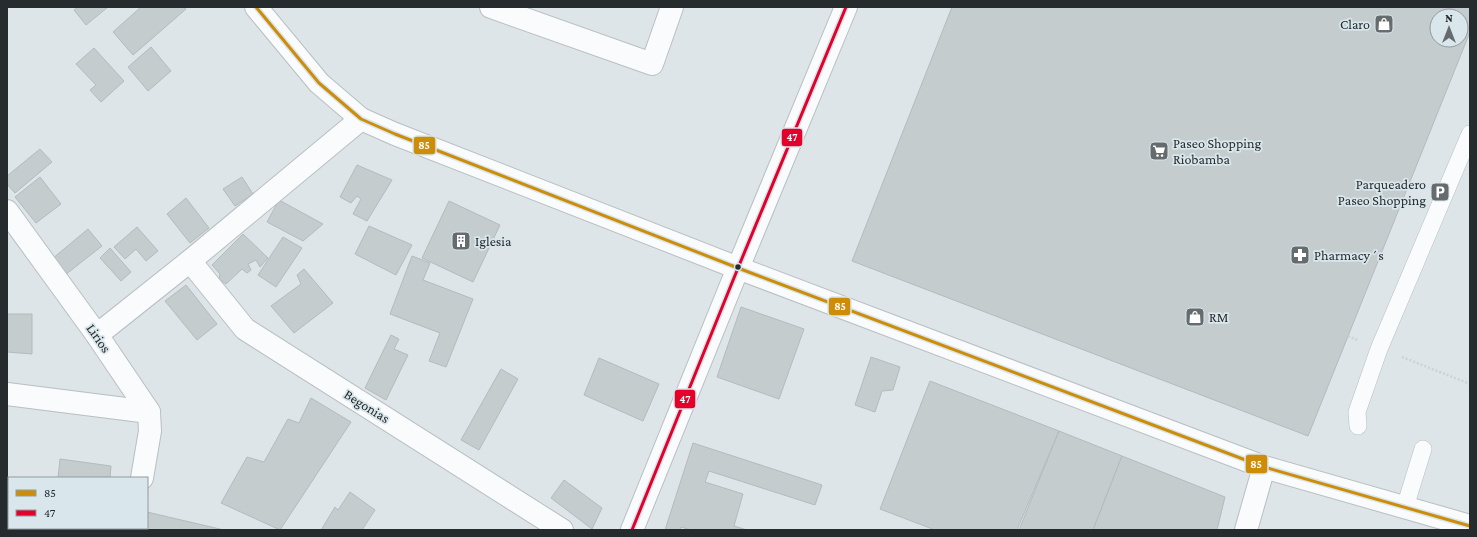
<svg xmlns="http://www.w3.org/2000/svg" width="1477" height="537" viewBox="0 0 1477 537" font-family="'Crimson Pro',serif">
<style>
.building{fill:#c5ccce;stroke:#b4babd;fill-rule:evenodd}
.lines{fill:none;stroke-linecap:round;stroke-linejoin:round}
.lane-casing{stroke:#b9bfc2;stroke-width:18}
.street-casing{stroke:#b9bfc2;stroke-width:24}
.secondary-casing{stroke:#b9bfc2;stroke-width:24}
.path{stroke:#cfd1d3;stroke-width:2.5;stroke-dasharray:2 2;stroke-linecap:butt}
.lane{stroke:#fafbfc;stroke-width:17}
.street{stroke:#fafbfc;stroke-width:22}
.secondary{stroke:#fafbfc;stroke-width:22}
.bus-1-casing{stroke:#d9e6ec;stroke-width:6}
.bus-2-casing{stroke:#d9e6ec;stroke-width:6}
.bus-1{stroke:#cd8d09;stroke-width:3}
.bus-2{stroke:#e4002b;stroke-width:3}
.bus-dot{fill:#262b2d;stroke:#d9e6ec;stroke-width:1.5}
.labels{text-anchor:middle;stroke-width:3.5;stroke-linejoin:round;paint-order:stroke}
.poi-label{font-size:14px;fill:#262b2d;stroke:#d9e6ec;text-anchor:start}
.street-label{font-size:14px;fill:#262b2d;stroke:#d9e6ec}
.line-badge{stroke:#d9e6ec;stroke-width:1.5}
.badge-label{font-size:11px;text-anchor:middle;font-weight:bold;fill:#fff}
</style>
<rect width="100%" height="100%" fill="#dde5e8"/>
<g class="building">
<polygon points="78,7 108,7 86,25 74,10"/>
<polygon points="141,7 183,7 186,9 133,55 113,32"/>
<path d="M 952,7 L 1470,7 L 1470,32 L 1308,436 L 852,261 ZM 1437,16 L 1461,16 L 1461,40 L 1437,40 Z"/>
<polygon points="151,47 171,71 148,91 128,67"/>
<polygon points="94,48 124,81 101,102 90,90 96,85 76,64"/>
<polygon points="40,149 52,162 15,193 7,184 7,176"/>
<polygon points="357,165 392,180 367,221 353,214 361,199 357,196 351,203 340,197"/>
<polygon points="40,177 61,204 36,223 15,197"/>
<polygon points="242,177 253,194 235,206 223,189"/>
<polygon points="186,198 209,228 190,243 167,214"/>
<polygon points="279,200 323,224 303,241 267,222"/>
<polygon points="449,201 500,225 473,282 422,258"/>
<polygon points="369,226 412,245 396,275 355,254"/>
<polygon points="137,227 158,251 146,261 136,249 125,259 114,247"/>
<polygon points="88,229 102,246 65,275 52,259"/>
<polygon points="243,234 268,258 260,267 256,260 248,264 251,270 247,273 242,269 226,284 219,279 220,274 212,265"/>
<polygon points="283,237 302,248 276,287 258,275"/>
<polygon points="110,248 131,272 121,281 100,258"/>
<polygon points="412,256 430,263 423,280 473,299 446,367 429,361 440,333 390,314"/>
<polygon points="304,269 333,303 294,333 271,306 301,284 297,275"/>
<polygon points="186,285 217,324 197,340 165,301"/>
<polygon points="741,307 804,329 779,399 717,377"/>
<polygon points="7,314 32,314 32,354 7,352"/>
<polygon points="391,335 399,339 394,349 408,355 386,400 365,388"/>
<polygon points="871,357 900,367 893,390 882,391 875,412 855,405"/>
<polygon points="599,358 659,384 643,421 584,395"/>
<polygon points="501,369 518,379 479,450 461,440"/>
<polygon points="930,381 1059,431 1017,530 935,530 880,509"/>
<polygon points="311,398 351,422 280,530 221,503 247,457 264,462 288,419 299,423"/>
<polygon points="1059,431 1122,456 1093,530 1019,530"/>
<polygon points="693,443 822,485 815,505 709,471 705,482 743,494 734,526 747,530 691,530 681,527 680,530 665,530"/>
<polygon points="1122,456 1225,497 1217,530 1093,530"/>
<polygon points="60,459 111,466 110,478 58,478"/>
<polygon points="564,480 602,508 592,529 551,498"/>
<polygon points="350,492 375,510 362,530 321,530 335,507 338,510"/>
<polygon points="147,512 224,530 145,530 145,528 147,528"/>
<rect x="58" y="528" width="48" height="2"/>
</g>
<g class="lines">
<defs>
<g id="lane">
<polyline points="1358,426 1357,412 1379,349 1470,134"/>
<polyline points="1405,507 1423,449"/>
</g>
<g id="street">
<polyline points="491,7 652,64 672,7"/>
<polyline points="7,211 97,335 149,412 150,431 142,478"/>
<polyline points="190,261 245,329 562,530"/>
<polyline points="97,335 190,261 361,119"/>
<polyline points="7,394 149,412"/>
<polyline points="133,530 133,528"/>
<polyline points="632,530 738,268 846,7"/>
<polyline points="1246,530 1264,467"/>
</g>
<polyline id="secondary" points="256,7 319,83 361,119 395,134 738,268 1264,467 1470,526"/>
</defs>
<use href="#lane" class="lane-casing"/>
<use href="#street" class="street-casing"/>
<use href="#secondary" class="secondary-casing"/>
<g class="path">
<polyline points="1348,336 1357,340"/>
<polyline points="1402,357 1470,384"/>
</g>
<use href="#lane" class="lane"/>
<use href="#street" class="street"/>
<use href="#secondary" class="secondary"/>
<defs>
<polyline id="bus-1" points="256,7 319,83 361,119 395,134 738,268 1264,467 1470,526"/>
<polyline id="bus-2" points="632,530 738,268 846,7"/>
</defs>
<use href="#bus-1" class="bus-1-casing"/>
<use href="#bus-2" class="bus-2-casing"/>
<use href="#bus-1" class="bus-1"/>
<use href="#bus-2" class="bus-2"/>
</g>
<defs>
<symbol id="shop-square" viewBox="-11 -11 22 22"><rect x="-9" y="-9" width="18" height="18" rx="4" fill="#666c6e" stroke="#d9e6ec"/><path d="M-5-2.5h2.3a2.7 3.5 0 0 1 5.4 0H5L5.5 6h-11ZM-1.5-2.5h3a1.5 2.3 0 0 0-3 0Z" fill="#fff"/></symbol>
<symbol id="supermarket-square" viewBox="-11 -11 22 22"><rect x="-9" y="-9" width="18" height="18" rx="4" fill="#666c6e" stroke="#d9e6ec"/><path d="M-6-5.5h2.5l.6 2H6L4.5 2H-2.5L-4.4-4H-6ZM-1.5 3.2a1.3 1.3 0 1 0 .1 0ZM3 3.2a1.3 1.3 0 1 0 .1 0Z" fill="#fff"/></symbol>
<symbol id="parking-square" viewBox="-11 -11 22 22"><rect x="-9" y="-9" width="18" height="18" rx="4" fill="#666c6e" stroke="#d9e6ec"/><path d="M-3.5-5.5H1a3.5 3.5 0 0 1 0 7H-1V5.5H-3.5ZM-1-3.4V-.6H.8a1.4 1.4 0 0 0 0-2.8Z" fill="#fff"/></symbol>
<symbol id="building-square" viewBox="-11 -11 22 22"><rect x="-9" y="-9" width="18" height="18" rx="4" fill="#666c6e" stroke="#d9e6ec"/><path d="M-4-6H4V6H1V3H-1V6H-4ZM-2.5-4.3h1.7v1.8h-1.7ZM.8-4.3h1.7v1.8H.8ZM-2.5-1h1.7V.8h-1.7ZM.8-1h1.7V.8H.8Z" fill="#fff"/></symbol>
<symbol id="pharmacy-square" viewBox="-11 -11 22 22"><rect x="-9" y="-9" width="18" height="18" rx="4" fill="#666c6e" stroke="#d9e6ec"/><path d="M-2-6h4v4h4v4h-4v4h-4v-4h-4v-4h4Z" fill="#fff"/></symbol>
</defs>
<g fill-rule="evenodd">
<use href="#shop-square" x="1373" y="13" width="22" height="22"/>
<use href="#supermarket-square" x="1148" y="140" width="22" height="22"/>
<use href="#parking-square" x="1429" y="181" width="22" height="22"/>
<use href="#building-square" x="450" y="230" width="22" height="22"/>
<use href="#pharmacy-square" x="1289" y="244" width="22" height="22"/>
<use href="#shop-square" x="1184" y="306" width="22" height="22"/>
</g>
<circle class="bus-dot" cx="738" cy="267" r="3.5"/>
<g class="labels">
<g class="poi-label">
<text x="1370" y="29" text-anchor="end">Claro</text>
<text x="1173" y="148">Paseo Shopping<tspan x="1173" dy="16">Riobamba</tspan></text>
<text x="1426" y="189" text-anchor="end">Parqueadero<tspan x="1426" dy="16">Paseo Shopping</tspan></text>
<text x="475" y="246">Iglesia</text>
<text x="1314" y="260">Pharmacy´s</text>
<text x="1209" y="322">RM</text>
</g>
<g class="street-label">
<text transform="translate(99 338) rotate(55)" y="5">Lirios</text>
<text transform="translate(367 406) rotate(32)" y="5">Begonias</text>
</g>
</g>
<g class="line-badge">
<rect x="781" y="128" width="22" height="19" rx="4" fill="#e4002b"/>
<rect x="413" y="136" width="23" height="19" rx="4" fill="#cd8d09"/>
<rect x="828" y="297" width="23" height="19" rx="4" fill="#cd8d09"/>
<rect x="674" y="389" width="22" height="20" rx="4" fill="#e4002b"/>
<rect x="1245" y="454" width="23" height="20" rx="4" fill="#cd8d09"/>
</g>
<g class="badge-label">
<text x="792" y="141">47</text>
<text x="424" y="149">85</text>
<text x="840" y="310">85</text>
<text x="685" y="403">47</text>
<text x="1256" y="468">85</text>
</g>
<rect width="1477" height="537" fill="none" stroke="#262b2d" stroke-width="16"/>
<rect x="8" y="477" width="140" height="52" fill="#d9e6ec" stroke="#919ba0"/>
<rect x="16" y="490" width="20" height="6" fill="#cd8d09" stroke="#919ba0"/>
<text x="44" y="497" font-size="12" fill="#262b2d">85</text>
<rect x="16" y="510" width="20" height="6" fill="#e4002b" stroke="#919ba0"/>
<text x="44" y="517" font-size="12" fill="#262b2d">47</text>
<g transform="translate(1449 28)"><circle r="19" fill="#d9e6ec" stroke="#919ba0"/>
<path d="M0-3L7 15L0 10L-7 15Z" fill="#666c6e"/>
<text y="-6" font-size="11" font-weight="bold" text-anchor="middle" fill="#262b2d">N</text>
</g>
</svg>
